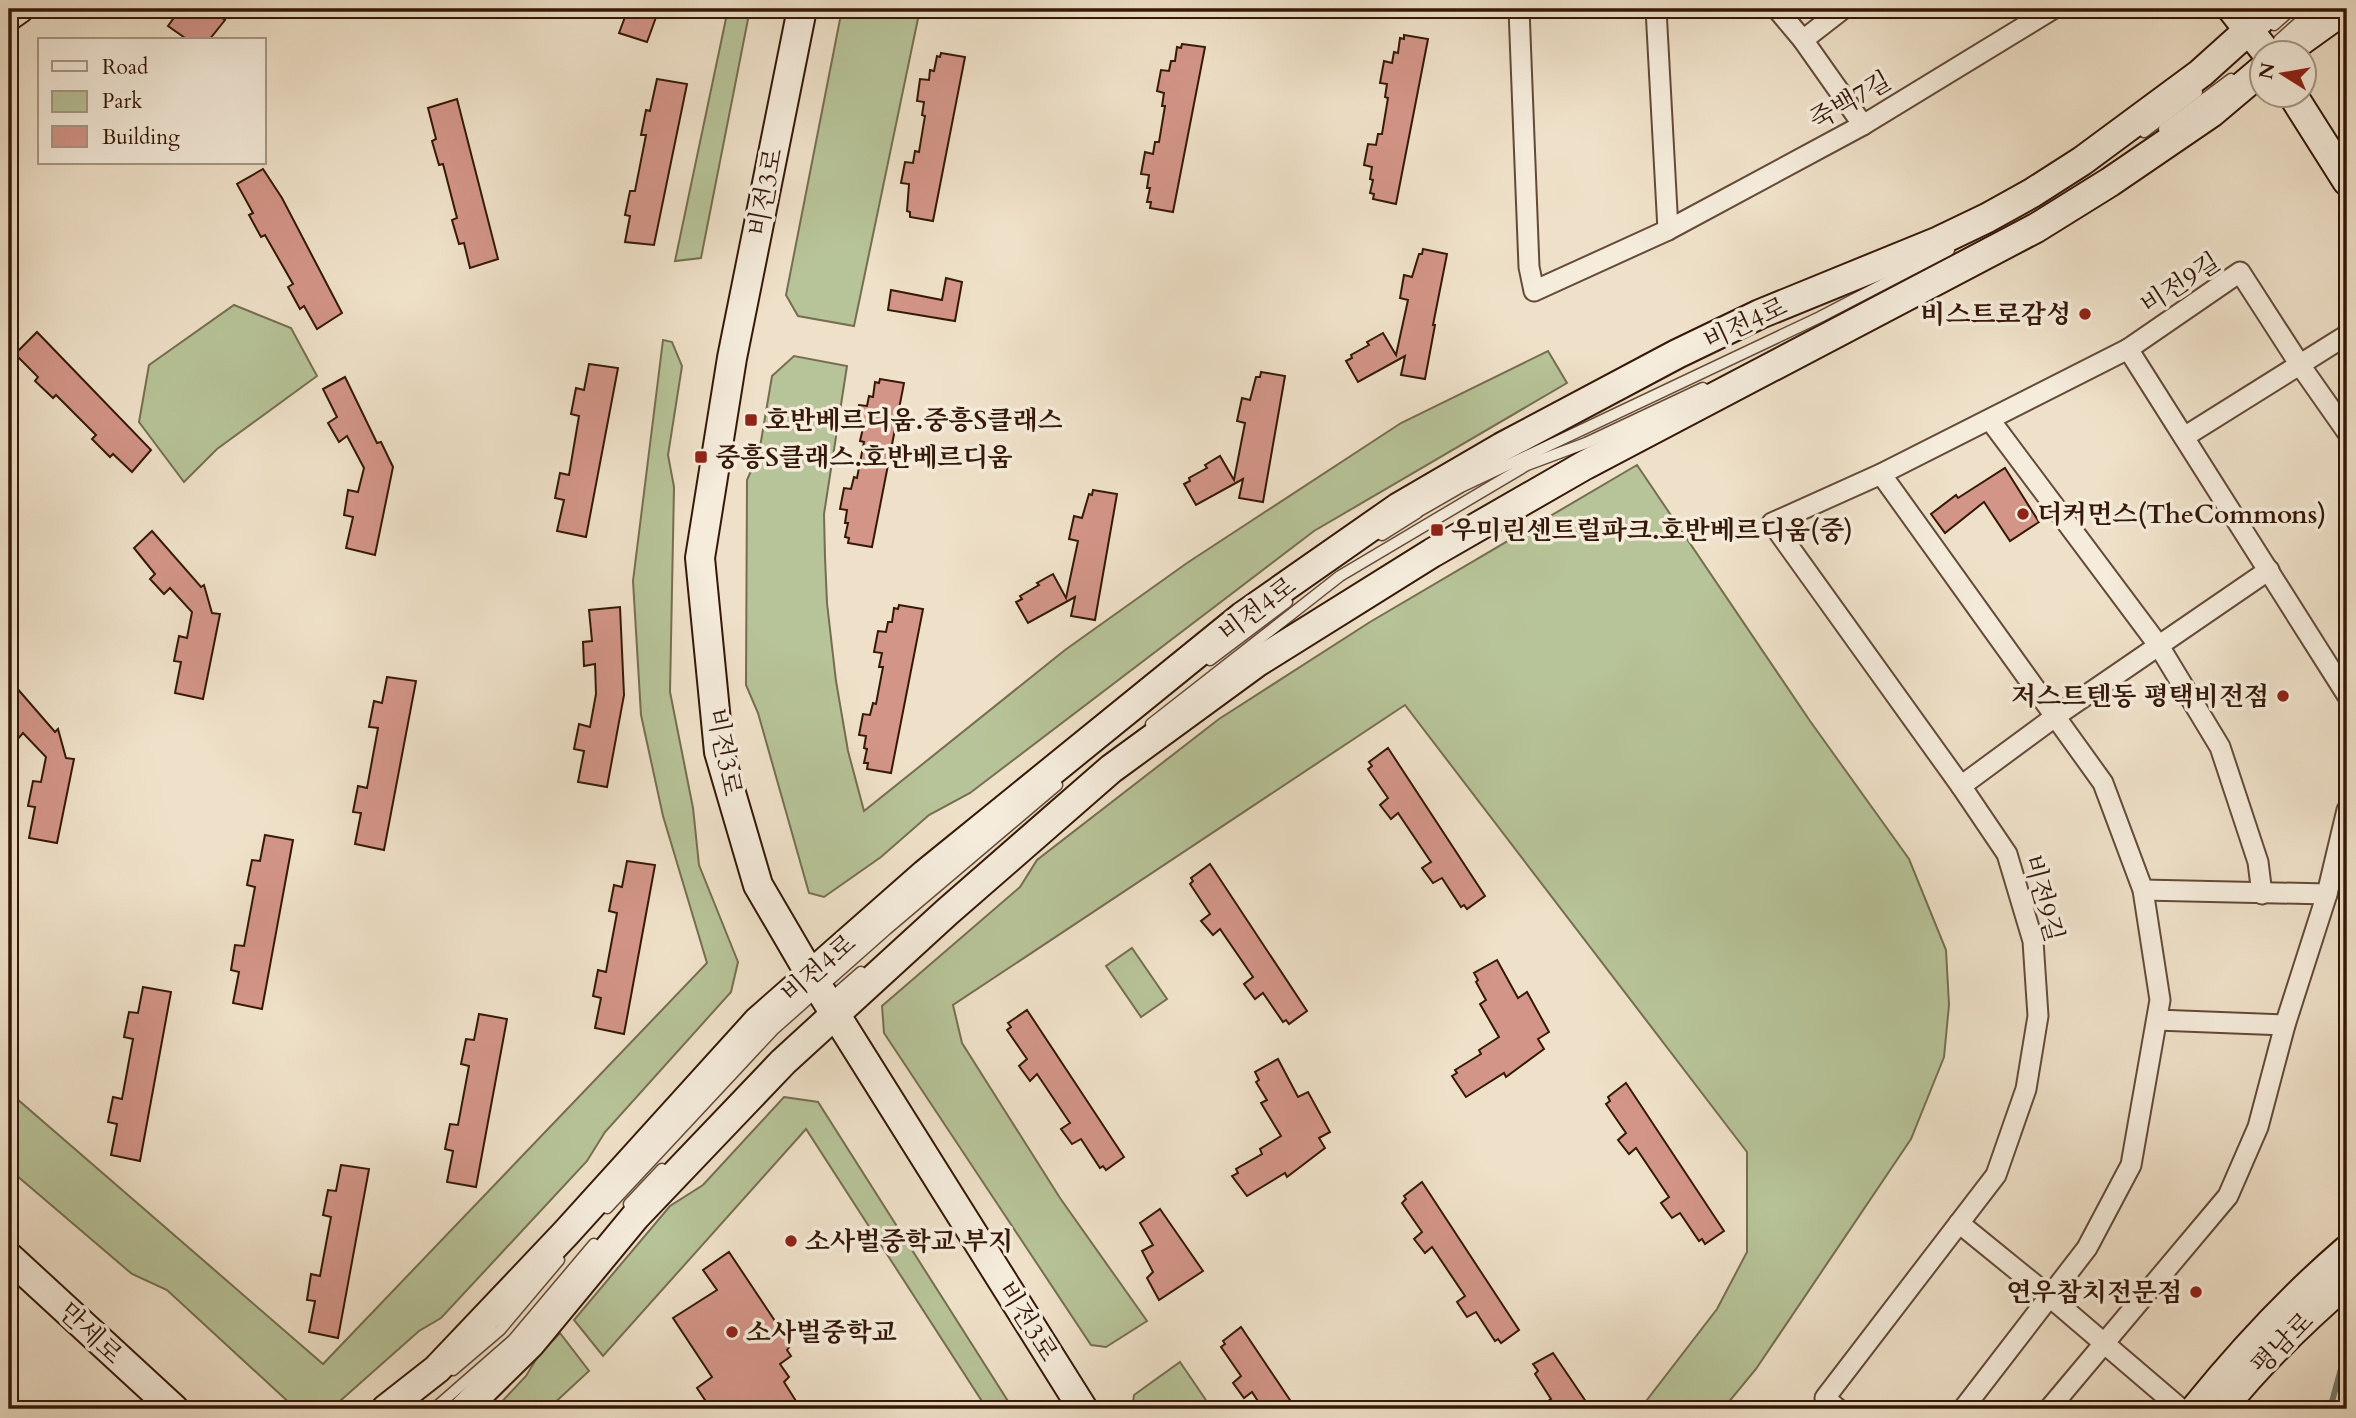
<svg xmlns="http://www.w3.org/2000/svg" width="2356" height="1418" viewBox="0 0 2356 1418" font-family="Cardo,'Noto Serif KR',serif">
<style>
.green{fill:#b7c398;stroke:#766e50;stroke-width:2}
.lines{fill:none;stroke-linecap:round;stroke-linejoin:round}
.stream{stroke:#727c70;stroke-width:6}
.building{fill:#d39588;stroke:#351807;stroke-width:2}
.lane-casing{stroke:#644a38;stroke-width:13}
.street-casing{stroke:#644a38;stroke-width:23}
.secondary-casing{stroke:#351807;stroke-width:32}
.lane{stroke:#f5ecdc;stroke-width:10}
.street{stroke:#f5ecdc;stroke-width:19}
.secondary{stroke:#f5ecdc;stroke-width:28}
.poi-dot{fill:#8f2418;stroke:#f5ecdc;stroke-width:2.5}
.labels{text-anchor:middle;stroke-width:7;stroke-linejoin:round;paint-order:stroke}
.street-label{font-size:26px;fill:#351807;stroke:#f5ecdc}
.poi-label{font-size:26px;font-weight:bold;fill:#351807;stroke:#f5ecdc;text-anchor:start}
</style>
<rect width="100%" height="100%" fill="#efe1c9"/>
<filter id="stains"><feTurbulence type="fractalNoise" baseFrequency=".00286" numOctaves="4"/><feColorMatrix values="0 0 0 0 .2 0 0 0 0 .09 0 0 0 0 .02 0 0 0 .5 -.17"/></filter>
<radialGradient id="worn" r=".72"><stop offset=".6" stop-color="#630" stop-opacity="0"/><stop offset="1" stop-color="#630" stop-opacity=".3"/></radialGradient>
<g class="green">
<polygon points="728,9 750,9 701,258 675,261"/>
<polygon points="842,9 920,9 854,326 798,316 786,295"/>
<polygon points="234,305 291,328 317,376 217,449 184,482 139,422 149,365"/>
<polygon points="663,340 672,342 682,366 668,455 674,487 670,692 693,808 699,865 738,962 731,992 605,1132 587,1161 441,1318 419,1331 331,1409 295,1408 167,1290 132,1274 9,1169 9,1092 323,1364 707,963 663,816 641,715 633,581"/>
<polygon points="1548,351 1567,383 1314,531 970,793 929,815 881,857 824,897 809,893 758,713 746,685 747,480 759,453 772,376 794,356 847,366 824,514 825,557 827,603 836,681 848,751 864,811 1065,650 1187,563 1401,423"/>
<polygon points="1637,465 1810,721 1909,859 1946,950 1949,1005 1944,1057 1911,1139 1756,1369 1723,1409 1640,1409 1717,1309 1747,1252 1747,1152 1405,705 953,1005 962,1043 1060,1198 1147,1321 1106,1347 1091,1345 884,1033 882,1006 1020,887 1037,860 1219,719 1370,622"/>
<polygon points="1132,948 1167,999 1141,1017 1106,966"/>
<polygon points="784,1097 818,1102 1013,1409 987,1409 806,1129 603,1356 574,1320 670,1206 703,1185"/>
<polygon points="560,1333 589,1371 548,1409 495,1409 526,1376 538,1356"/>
<polygon points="1180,1362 1212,1409 1132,1409 1134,1395"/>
</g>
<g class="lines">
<polyline class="stream" points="2330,1409 2347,1347"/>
</g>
<g class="building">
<polygon points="158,9 210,9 225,20 209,40 188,40 168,26 173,19"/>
<polygon points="628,9 659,9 647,42 619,33"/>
<polygon points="1404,35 1428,39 1396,204 1373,199 1374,194 1370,193 1373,180 1370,179 1372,167 1364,165 1368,144 1376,145 1378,134 1382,134 1388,98 1385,97 1387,84 1380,83 1384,61 1392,63 1394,52 1398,53 1400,38 1404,39"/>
<polygon points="1182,44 1205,47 1173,212 1150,208 1151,202 1147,202 1150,188 1147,188 1149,175 1141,174 1145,152 1153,154 1155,142 1159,142 1165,106 1162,106 1164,93 1157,91 1161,70 1169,71 1171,61 1175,61 1177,47 1181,48"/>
<polygon points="941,53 965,57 933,221 910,217 910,212 907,211 909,184 901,183 905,162 913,163 915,151 919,152 925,116 922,115 924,102 917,101 920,79 929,80 930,70 934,71 937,56 940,57"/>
<polygon points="657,79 687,84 654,245 625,242 630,216 625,215 630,191 635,191 646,135 641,135 646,110 650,111"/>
<polygon points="457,99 498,259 470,268 464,243 459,244 452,220 457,218 443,164 439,165 432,141 436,139 428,108"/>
<polygon points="263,169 282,198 342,313 317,329 304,306 300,309 288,287 293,284 265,235 261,237 249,215 253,213 237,184"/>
<polygon points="1423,249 1447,254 1433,325 1435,325 1425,379 1401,375 1405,356 1358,382 1346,361 1352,358 1351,355 1369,345 1367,342 1383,333 1396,355 1408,300 1400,298 1404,275 1412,277 1419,254 1422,254"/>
<polygon points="946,278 962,282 955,321 888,310 891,290 942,300"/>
<polygon points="37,332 151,450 132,472 113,454 110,457 92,439 96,435 56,395 53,398 35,381 38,377 15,354"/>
<polygon points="589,364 618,368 586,537 557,531 564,500 555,498 560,473 569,475 579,416 571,414 576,388 584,390"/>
<polygon points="1261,372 1285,376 1263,502 1239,498 1243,479 1196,505 1184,484 1190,481 1189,478 1207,468 1205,465 1220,456 1234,480 1245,423 1237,421 1242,398 1250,400 1256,377 1260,377"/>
<polygon points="345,377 377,443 381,442 393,467 375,555 346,548 353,517 344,515 348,490 358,492 364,468 347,436 339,442 328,423 337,417 323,389"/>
<polygon points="880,379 904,383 872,547 848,543 849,538 845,537 848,523 845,523 847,510 840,509 844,488 851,489 854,477 857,478 864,442 860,441 863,428 855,426 859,405 867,406 869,396 873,397 875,382 879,383"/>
<polygon points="2005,468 2039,522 2010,541 1984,502 1945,533 1931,514 1956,495 1958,498"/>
<polygon points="1093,490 1117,494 1095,620 1071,616 1075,597 1028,623 1016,602 1022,599 1020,596 1039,585 1037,583 1053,574 1066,598 1078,541 1069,539 1074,516 1082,518 1089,494 1092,495"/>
<polygon points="152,531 201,587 204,585 212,613 220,614 203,699 175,693 181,662 174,661 179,636 187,638 192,612 170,588 164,594 150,579 155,574 134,548"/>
<polygon points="899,605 923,609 891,773 867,769 868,763 864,763 867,749 864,748 866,736 859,735 863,714 870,715 873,703 876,704 883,667 879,667 882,653 874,652 878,631 886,632 888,622 892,622 894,608 898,609"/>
<polygon points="620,607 624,695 607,787 578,782 584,751 574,749 579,724 590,727 596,694 595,664 584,666 583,642 592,641 589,610"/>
<polygon points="387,677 416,681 384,850 355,844 361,813 353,812 358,786 367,788 378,728 369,727 374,701 382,703"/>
<polygon points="9,679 55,732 58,729 66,758 74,759 57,843 29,838 35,807 28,806 33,781 41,782 46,757 23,733 16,741 9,733"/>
<polygon points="1388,748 1485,896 1467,909 1464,905 1461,907 1442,878 1433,883 1422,868 1431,862 1398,813 1391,819 1380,805 1388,798 1368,769 1372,766 1369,762"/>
<polygon points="265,835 293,840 262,1009 233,1003 239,972 231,970 235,945 244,946 255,887 247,885 252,860 260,861"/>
<polygon points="627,861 655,865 624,1034 595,1028 601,998 593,996 598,970 606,972 617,913 609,911 614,885 622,887"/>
<polygon points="1210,864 1307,1011 1289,1024 1286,1020 1283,1022 1263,993 1255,999 1244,984 1253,977 1220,929 1213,935 1201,921 1210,914 1190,884 1193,881 1191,878"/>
<polygon points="1497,960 1518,998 1527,992 1549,1032 1538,1039 1544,1049 1506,1077 1504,1073 1466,1097 1452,1076 1457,1073 1455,1070 1481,1054 1479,1050 1499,1037 1480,1004 1486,1000 1476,982 1478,980 1474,973"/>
<polygon points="143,987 171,992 140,1161 111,1155 117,1124 108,1122 113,1097 122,1099 133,1039 124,1037 129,1012 138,1013"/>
<polygon points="1027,1010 1124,1157 1106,1170 1103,1166 1100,1168 1081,1139 1072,1144 1061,1129 1070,1123 1037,1074 1030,1081 1019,1066 1027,1059 1007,1030 1011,1027 1008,1023"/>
<polygon points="479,1014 507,1019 476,1187 447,1182 453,1151 445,1149 450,1124 458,1125 469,1066 461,1064 466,1039 474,1040"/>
<polygon points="1278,1059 1298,1097 1308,1092 1330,1132 1319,1138 1325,1148 1287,1177 1285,1173 1247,1196 1232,1176 1238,1173 1236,1169 1262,1154 1260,1149 1281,1136 1261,1103 1267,1100 1256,1082 1259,1080 1255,1072"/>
<polygon points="1626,1083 1724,1231 1705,1244 1702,1239 1699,1241 1680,1213 1672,1218 1661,1203 1669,1197 1636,1148 1629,1154 1618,1140 1626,1133 1606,1104 1610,1101 1608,1097"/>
<polygon points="341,1165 369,1169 338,1338 309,1332 315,1301 307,1300 311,1274 320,1276 331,1217 323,1215 328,1190 336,1191"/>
<polygon points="1422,1182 1519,1330 1501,1343 1498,1339 1495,1341 1476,1312 1467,1317 1457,1302 1465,1296 1432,1247 1425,1253 1414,1239 1422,1232 1402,1203 1406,1199 1404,1196"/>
<polygon points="1160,1209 1203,1271 1159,1300 1147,1278 1153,1272 1142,1251 1153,1245 1140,1223"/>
<polygon points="729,1252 791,1345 787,1350 791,1356 780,1364 789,1377 784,1382 801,1409 711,1409 697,1388 712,1377 673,1318 717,1290 703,1270"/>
<polygon points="1241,1327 1296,1409 1263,1409 1252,1392 1244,1398 1233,1383 1241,1376 1221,1347 1225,1344 1223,1341"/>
<polygon points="1553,1353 1591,1409 1536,1409 1551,1399 1535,1374 1538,1371 1533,1364"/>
</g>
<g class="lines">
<defs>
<g id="lane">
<polyline points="2274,25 2292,9"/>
<polyline points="2279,40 2314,9"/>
<polyline points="2164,129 2231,79"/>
<polyline points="2144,132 2197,92"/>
<polyline points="1414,514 1461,487 1820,317 1949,250"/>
<polyline points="1382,535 1417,513"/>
<polyline points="1210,660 1287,602"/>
<polyline points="1151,724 1340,576 1527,465 1586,443 1703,388"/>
<polyline points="830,999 861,972"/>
<polyline points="629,1204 662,1169"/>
<polyline points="607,1208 773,1030 887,929 1057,785"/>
<polyline points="453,1370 500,1330 559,1260"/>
<polyline points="434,1409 513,1340 594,1244"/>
</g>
<g id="street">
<polyline points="1519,9 1529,267 1534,291 1668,230 1863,125 2053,9"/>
<polyline points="1656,9 1668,230"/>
<polyline points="1777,9 1803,40 1863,125"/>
<polyline points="1803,40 1843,9"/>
<polyline points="2128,349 2347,695"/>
<polyline points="1990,420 2159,646 2220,747 2258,862 2262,894"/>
<polyline points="2184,437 2347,335"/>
<polyline points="1881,474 2103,783 2143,890 2160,1000 2131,1165 2087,1248 1963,1409"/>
<polyline points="1961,786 2056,716 2269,570"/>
<polyline points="2143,890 2327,894"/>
<polyline points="2157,1020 2285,1025"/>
<polyline points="1959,1223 2050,1297 2181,1409"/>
<polyline points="1838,1409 1825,1398 1996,1175 2026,1089 2038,1016 2033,941 2007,854 1961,786 1772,523 1881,474 2128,349 2240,272 2300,365 2347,432"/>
<polyline points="2049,1409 2228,1196 2258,1127 2285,1025 2327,894 2347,810"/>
</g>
<g id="secondary">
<polyline points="802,9 732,358 700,558 719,752 758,885 810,974 1083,1409"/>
<polyline points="2232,9 2266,52"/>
<polyline points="9,16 19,9"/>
<polyline points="2285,52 2345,9"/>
<polyline points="2292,94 2347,181"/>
<polyline points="9,1257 174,1409"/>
<polyline points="386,1409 437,1369 566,1233 758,1021 925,874 1243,616 1399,507 1502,447 1677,354 1760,314 1939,241 1987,218 2032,193 2082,161 2201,73 2272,9"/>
<polyline points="464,1409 530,1344 635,1217 783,1062 947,912 1111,769 1256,663 1432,553 1585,465 2036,228 2110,182 2211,113 2262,70"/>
<path d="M 2195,1409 C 2242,1351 2290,1299 2347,1250"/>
<path d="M 2222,1409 C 2259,1362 2302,1321 2347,1282"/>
</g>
</defs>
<use href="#lane" class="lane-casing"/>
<use href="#street" class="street-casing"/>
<use href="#secondary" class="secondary-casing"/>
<use href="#lane" class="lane"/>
<use href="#street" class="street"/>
<use href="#secondary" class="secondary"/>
</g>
<g class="poi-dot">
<circle cx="2085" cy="314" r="7"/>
<rect x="744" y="413" width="14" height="14" rx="3.5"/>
<rect x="694" y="450" width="14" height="14" rx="3.5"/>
<circle cx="2023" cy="514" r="7"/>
<rect x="1430" y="523" width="14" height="14" rx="3.5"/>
<circle cx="2283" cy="696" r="7"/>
<circle cx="791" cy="1241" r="7"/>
<circle cx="2196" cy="1292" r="7"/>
<circle cx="732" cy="1332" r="7"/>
</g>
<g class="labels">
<g class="street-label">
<text transform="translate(1850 100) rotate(-30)" y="9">죽백7길</text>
<text transform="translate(765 192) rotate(-79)" y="9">비전3로</text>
<text transform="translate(2180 283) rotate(-33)" y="9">비전9길</text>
<text transform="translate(1745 323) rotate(-25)" y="9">비전4로</text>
<text transform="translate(1257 609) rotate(-37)" y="9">비전4로</text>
<text transform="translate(725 752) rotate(79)" y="9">비전3로</text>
<text transform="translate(2044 898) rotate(75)" y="9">비전9길</text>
<text transform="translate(818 968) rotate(-41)" y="9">비전4로</text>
<text transform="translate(1028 1321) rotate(58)" y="9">비전3로</text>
<text transform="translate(91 1333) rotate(43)" y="9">만세로</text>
<text transform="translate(2282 1343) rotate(-45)" y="9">평남로</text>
</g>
<g class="poi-label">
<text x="2071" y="323" text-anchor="end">비스트로감성</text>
<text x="765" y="429">호반베르디움.중흥S클래스</text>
<text x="715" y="466">중흥S클래스.호반베르디움</text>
<text x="2037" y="523">더커먼스(TheCommons)</text>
<text x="1451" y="539">우미린센트럴파크.호반베르디움(중)</text>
<text x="2269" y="705" text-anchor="end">저스트텐동 평택비전점</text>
<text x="805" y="1250">소사벌중학교 부지</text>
<text x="2182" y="1301" text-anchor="end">연우참치전문점</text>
<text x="746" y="1341">소사벌중학교</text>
</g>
</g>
<rect width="2356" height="1418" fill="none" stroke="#efe1c9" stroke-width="35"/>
<rect x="10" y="10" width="2335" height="1397" fill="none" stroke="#351807" stroke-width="3.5"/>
<rect x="18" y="18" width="2321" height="1383" fill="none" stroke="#351807" stroke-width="2"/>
<rect x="38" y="38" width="228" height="126" fill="#f5ecdc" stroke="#a89787" stroke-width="2"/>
<rect x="52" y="61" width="35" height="10" fill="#f5ecdc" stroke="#a89787" stroke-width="2"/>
<text x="102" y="74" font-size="21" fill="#351807">Road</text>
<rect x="52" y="91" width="35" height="21" fill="#b7c398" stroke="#a89787" stroke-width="2"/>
<text x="102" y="108" font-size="21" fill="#351807">Park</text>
<rect x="52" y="126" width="35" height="21" fill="#d39588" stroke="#a89787" stroke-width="2"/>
<text x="102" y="144" font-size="21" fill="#351807">Building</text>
<g transform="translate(2283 74) rotate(281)"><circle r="33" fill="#f5ecdc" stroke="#a89787" stroke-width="2"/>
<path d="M0-5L12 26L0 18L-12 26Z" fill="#8f2418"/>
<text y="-10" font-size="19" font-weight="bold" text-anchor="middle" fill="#351807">N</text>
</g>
<rect width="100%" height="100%" filter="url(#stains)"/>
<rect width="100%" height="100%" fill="url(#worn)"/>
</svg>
